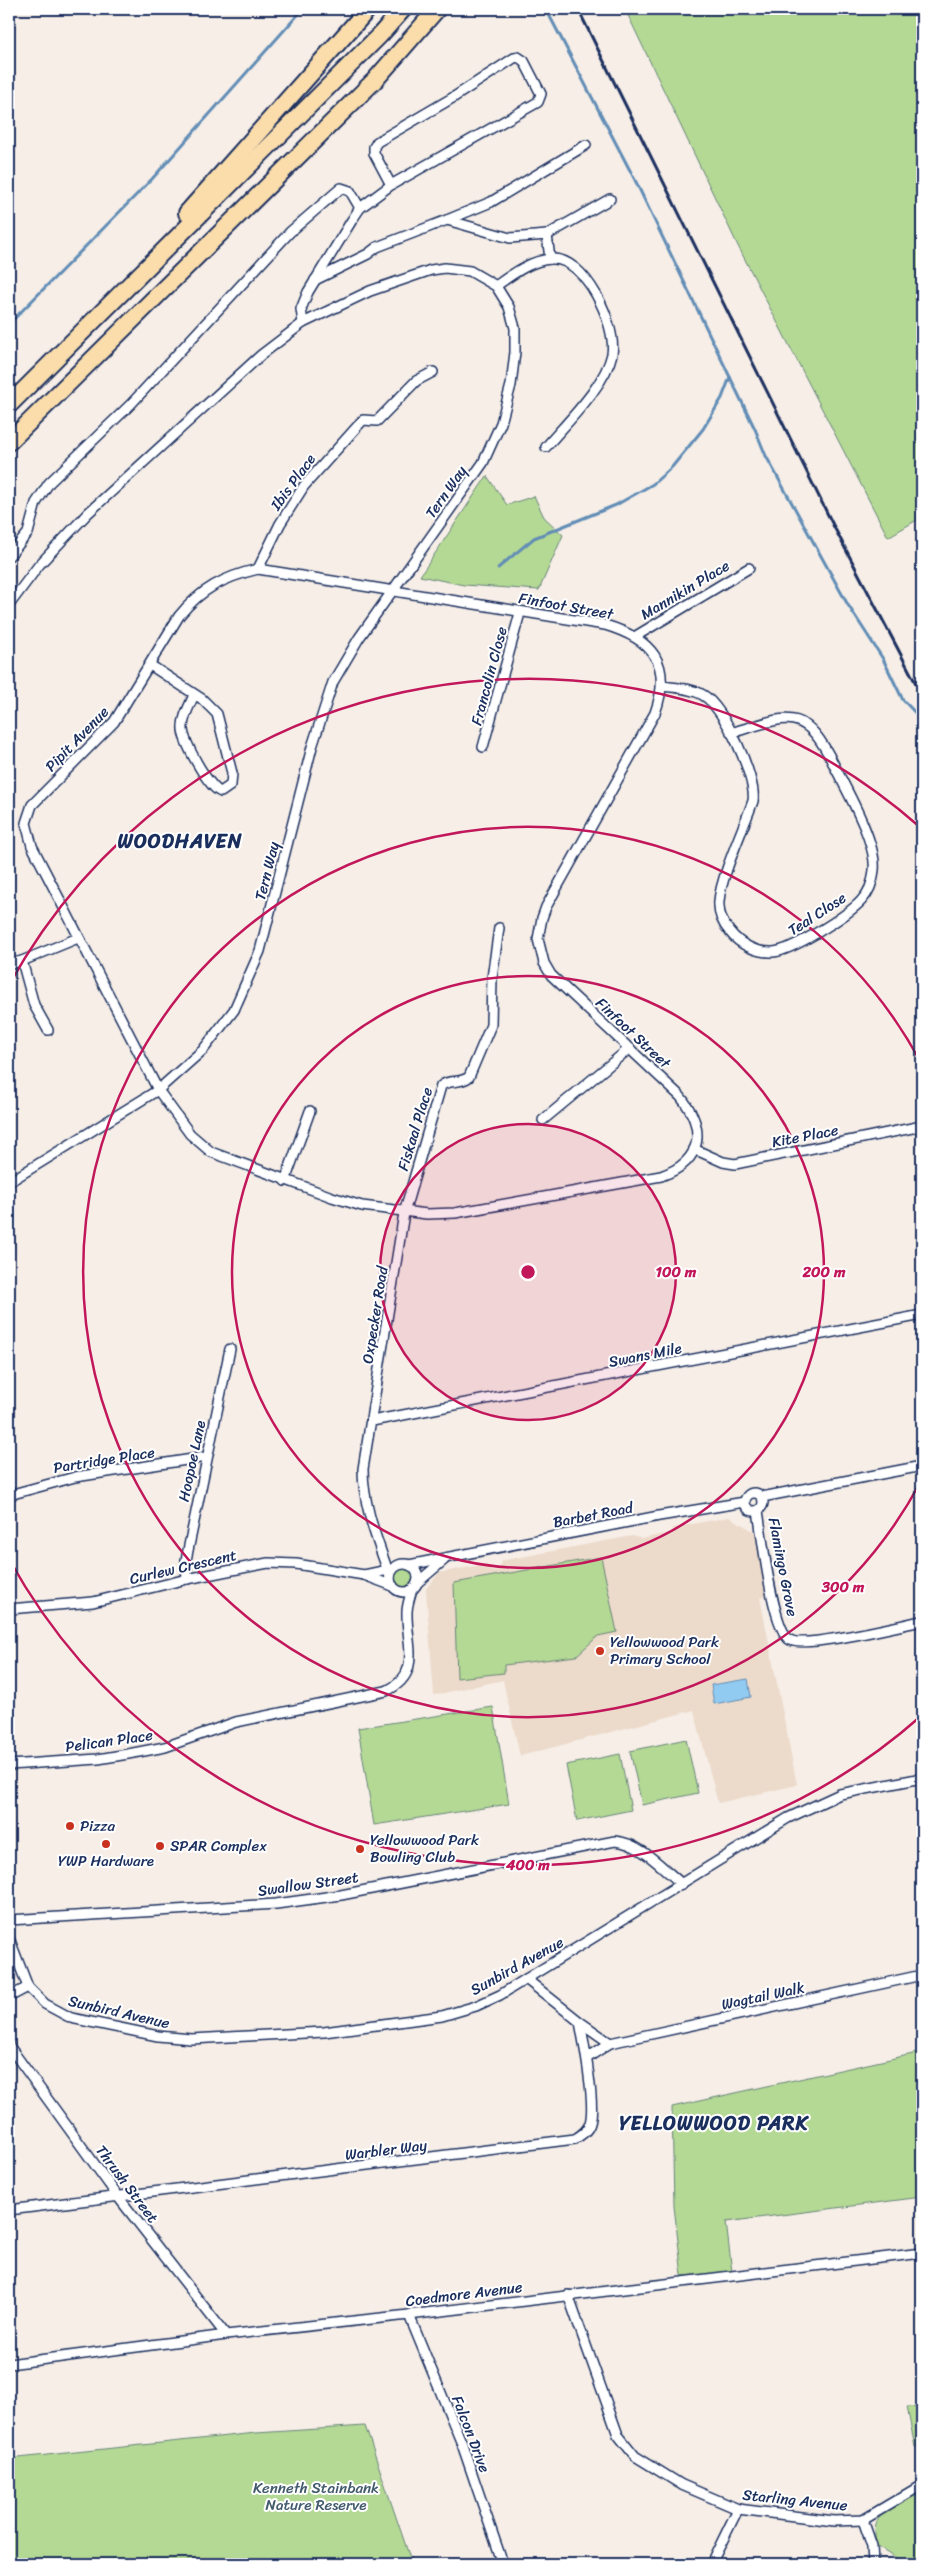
<svg xmlns="http://www.w3.org/2000/svg" width="931" height="2573" viewBox="0 0 931 2573" font-family="Sriracha,sans-serif">
<style>
.built{fill:#ecdaca}
.green{fill:#b4d994;stroke:#688479}
.water{fill:#92cbf1;stroke:#628db6}
.lines{fill:none;stroke-linecap:round;stroke-linejoin:round}
.stream{stroke:#628db6;stroke-width:3}
.street-casing{stroke:#1b2f5e;stroke-width:12}
.highway-casing{stroke:#1b2f5e;stroke-width:20}
.street{stroke:#fff;stroke-width:9}
.highway{stroke:#faddab;stroke-width:16}
.rail{stroke:#1b2f5e;stroke-width:3}
.ring{fill:none;stroke:#c2185b;stroke-width:2.5}
.poi-dot{fill:#c8321e;stroke:#fff;stroke-width:2}
.labels{text-anchor:middle;stroke-width:4;stroke-linejoin:round;paint-order:stroke}
.street-label{font-size:15px;fill:#1b2f5e;stroke:#fff}
.poi-label{font-size:15px;fill:#1b2f5e;stroke:#fff;text-anchor:start}
.park-label{font-size:15px;fill:#415a6c;stroke:#fff}
.district-label{font-size:20px;font-weight:bold;letter-spacing:1px;fill:#1b2f5e;stroke:#fff}
.centre{fill:#c2185b;stroke:#fff;stroke-width:2.5}
.ring-label{font-size:15px;text-anchor:middle;font-weight:bold;fill:#c2185b;stroke:#fff;stroke-width:4;stroke-linejoin:round;paint-order:stroke}
</style>
<rect width="100%" height="100%" fill="#f6eee7"/>
<filter id="ink" filterUnits="userSpaceOnUse"><feTurbulence type="fractalNoise" baseFrequency=".02" numOctaves="2"/><feDisplacementMap in="SourceGraphic" scale="10" xChannelSelector="R" yChannelSelector="G"/><feConvolveMatrix kernelMatrix="1 2 1 2 8 2 1 2 1" color-interpolation-filters="sRGB"/></filter>
<g filter="url(#ink)">
<polygon class="built" points="729,1517 755,1532 767,1595 760,1598 797,1785 718,1803 694,1710 520,1756 503,1680 434,1695 426,1589 439,1573 486,1564 492,1571 500,1569 501,1561 632,1536 642,1539 673,1532 672,1528"/>
<g class="green">
<polygon points="625,9 922,9 922,53 919,69 922,226 918,348 922,388 922,477 917,520 888,537 738,246"/>
<polygon points="487,476 507,505 534,496 544,517 563,535 539,590 464,585 420,576"/>
<polygon points="601,1557 617,1632 598,1636 576,1656 504,1665 504,1673 457,1678 454,1583"/>
<circle cx="405" cy="1577" r="10"/>
<polygon points="493,1707 509,1804 374,1825 358,1728"/>
<polygon points="686,1739 698,1793 642,1805 630,1751"/>
<polygon points="620,1754 631,1810 577,1821 566,1765"/>
<polygon points="922,2052 922,2197 726,2222 732,2272 682,2276 674,2206 672,2107"/>
<polygon points="922,2406 922,2447 915,2447 907,2407"/>
<polygon points="365,2426 412,2564 9,2564 9,2459 256,2433"/>
<path d="M 922,2491 L 922,2564 L 906,2564 L 876,2545 C 875,2537 874,2528 877,2521 C 883,2510 911,2497 922,2491 Z"/>
</g>
<polygon class="water" points="748,1679 751,1697 714,1704 711,1685"/>
<g class="lines">
<g class="stream">
<polyline points="546,9 635,180 755,429 766,456 848,605 883,659 903,700 922,720"/>
<polyline points="9,324 152,179 303,9"/>
<polyline points="498,568 534,538 616,505 653,484 672,467 703,429 722,398 730,377"/>
</g>
<defs>
<g id="street">
<polyline points="447,220 491,202 586,145"/>
<polyline points="547,235 610,199"/>
<polyline points="315,280 368,254 377,247 447,220 510,238 547,235 550,259"/>
<path d="M 496,286 C 511,275 531,260 551,259 C 585,256 617,325 612,354 C 605,386 567,422 546,447"/>
<polyline points="303,323 301,309 308,292 352,220 360,208 391,185 374,153 374,147 377,142 454,97 514,58 518,57 524,61 541,94 538,102 391,185"/>
<polyline points="9,556 28,533 36,503 49,483 131,404 290,232 341,188 350,191 360,208"/>
<path d="M 258,569 L 605,625 C 652,639 673,663 655,713 L 546,907 L 542,918 L 538,939 L 544,963 L 551,975 L 680,1096 C 706,1128 704,1161 661,1176 L 455,1213 L 427,1214 L 362,1206 L 332,1197 L 211,1152 L 190,1134 L 158,1090 L 32,846 L 26,823 L 32,805 L 114,722 L 179,616 C 201,589 224,577 258,569 Z"/>
<polyline points="258,569 280,524 304,486 363,420 377,421 416,381 433,372"/>
<polyline points="9,605 39,565 88,513 261,355 303,323 370,291 431,270 445,268 470,271 496,286 509,307 515,328 515,352 511,385 501,423 483,463 359,638 333,682 312,747 260,951 234,1010 203,1050 158,1090 9,1182"/>
<polyline points="636,636 749,568"/>
<path d="M 150,665 L 202,699 L 217,714 L 232,773 L 231,785 L 221,792 C 209,789 183,741 183,729 C 182,718 190,705 194,695"/>
<path d="M 662,686 C 676,688 691,688 703,695 C 724,707 757,778 753,801 C 744,827 721,876 719,901 C 718,913 723,924 730,932 C 740,945 757,953 773,952 C 792,951 848,915 861,901 C 869,893 873,882 874,870 C 877,843 847,791 834,765 C 804,704 788,716 731,733"/>
<polyline points="483,747 520,613"/>
<polyline points="22,961 34,1005 48,1030"/>
<polyline points="9,964 22,961 78,938"/>
<polyline points="543,1120 630,1048"/>
<polyline points="694,1149 723,1162 735,1164 922,1126"/>
<polyline points="285,1181 310,1111"/>
<polyline points="372,1421 922,1315"/>
<circle cx="754" cy="1502" r="9"/>
<polyline points="9,1495 75,1477 206,1457"/>
<polyline points="762,1497 922,1466"/>
<path d="M 758,1511 C 762,1534 772,1629 790,1640 C 805,1649 900,1625 922,1621"/>
<circle cx="404" cy="1578" r="14"/>
<polyline points="409,1565 659,1516 745,1502"/>
<polyline points="364,1575 393,1569"/>
<path d="M 390,1577 C 378,1542 363,1507 363,1469 L 404,1213 L 441,1086 C 448,1079 460,1084 469,1077 L 491,1025 L 492,978 L 499,928"/>
<polyline points="187,1579 186,1560 230,1349"/>
<polyline points="417,1583 444,1560"/>
<polyline points="9,1609 93,1602 187,1579 268,1563 296,1564 364,1575 393,1586"/>
<path d="M 9,1765 L 98,1759 L 128,1754 L 165,1747 L 236,1722 L 386,1691 C 423,1674 406,1644 407,1612 C 407,1605 410,1597 412,1589"/>
<path d="M 9,1920 L 276,1904 L 341,1895 L 615,1841 C 641,1843 662,1868 682,1884"/>
<polyline points="9,1938 28,1987"/>
<polyline points="9,1997 28,1987 45,2004 71,2018 158,2036 191,2039 324,2032 442,2016 476,2006 500,1995 788,1818 840,1794 922,1778"/>
<polyline points="580,2022 610,2043"/>
<polyline points="9,2046 119,2198 226,2335"/>
<polyline points="587,2058 610,2043 922,1975"/>
<path d="M 9,2210 L 575,2139 C 581,2135 588,2131 590,2123 C 596,2104 584,2043 580,2022 L 526,1979"/>
<polyline points="568,2295 618,2435 635,2456 682,2485 738,2509 834,2521 863,2520 922,2485"/>
<polyline points="409,2315 462,2444 503,2564"/>
<polyline points="9,2364 226,2335 409,2315 922,2253"/>
<polyline points="863,2520 872,2546 873,2564"/>
<polyline points="711,2564 738,2509"/>
</g>
<g id="highway">
<polyline points="187,213 368,9"/>
<polyline points="9,405 380,35 403,9"/>
<polyline points="9,442 375,80 437,9"/>
</g>
</defs>
<use href="#street" class="street-casing"/>
<use href="#highway" class="highway-casing"/>
<use href="#street" class="street"/>
<use href="#highway" class="highway"/>
<polyline class="rail" points="578,9 833,525 922,695"/>
</g>
</g>
<circle cx="528" cy="1272" r="148" fill="#c2185b" fill-opacity=".12"/>
<g class="ring">
<circle cx="528" cy="1272" r="148"/>
<circle cx="528" cy="1272" r="296"/>
<path d="M921 1481A445 445 0 1 1 921 1063"/>
<path d="M921 1716A593 593 0 0 1 9 1559M9 985A593 593 0 0 1 921 828"/>
</g>
<g class="poi-dot">
<circle cx="600" cy="1651" r="5"/>
<circle cx="70" cy="1826" r="5"/>
<circle cx="106" cy="1844" r="5"/>
<circle cx="160" cy="1846" r="5"/>
<circle cx="360" cy="1849" r="5"/>
</g>
<g class="labels">
<g class="street-label">
<text transform="translate(293 482) rotate(-54)" y="5">Ibis Place</text>
<text transform="translate(446 492) rotate(-55)" y="5">Tern Way</text>
<text transform="translate(685 590) rotate(-31)" y="5">Mannikin Place</text>
<text transform="translate(566 606) rotate(10)" y="5">Finfoot Street</text>
<text transform="translate(489 676) rotate(-75)" y="5">Francolin Close</text>
<text transform="translate(77 739) rotate(-46)" y="5">Pipit Avenue</text>
<text transform="translate(267 871) rotate(-76)" y="5">Tern Way</text>
<text transform="translate(817 914) rotate(-33)" y="5">Teal Close</text>
<text transform="translate(633 1033) rotate(43)" y="5">Finfoot Street</text>
<text transform="translate(415 1129) rotate(-73)" y="5">Fiskaal Place</text>
<text transform="translate(805 1136) rotate(-11)" y="5">Kite Place</text>
<text transform="translate(375 1315) rotate(-81)" y="5">Oxpecker Road</text>
<text transform="translate(645 1355) rotate(-11)" y="5">Swans Mile</text>
<text transform="translate(104 1460) rotate(-9)" y="5">Partridge Place</text>
<text transform="translate(192 1461) rotate(-78)" y="5">Hoopoe Lane</text>
<text transform="translate(593 1515) rotate(-11)" y="5">Barbet Road</text>
<text transform="translate(183 1567) rotate(-13)" y="5">Curlew Crescent</text>
<text transform="translate(783 1567) rotate(79)" y="5">Flamingo Grove</text>
<text transform="translate(109 1741) rotate(-8)" y="5">Pelican Place</text>
<text transform="translate(308 1884) rotate(-8)" y="5">Swallow Street</text>
<text transform="translate(517 1966) rotate(-29)" y="5">Sunbird Avenue</text>
<text transform="translate(763 1996) rotate(-12)" y="5">Wagtail Walk</text>
<text transform="translate(119 2012) rotate(13)" y="5">Sunbird Avenue</text>
<text transform="translate(386 2150) rotate(-7)" y="5">Warbler Way</text>
<text transform="translate(127 2184) rotate(53)" y="5">Thrush Street</text>
<text transform="translate(464 2294) rotate(-7)" y="5">Coedmore Avenue</text>
<text transform="translate(471 2434) rotate(69)" y="5">Falcon Drive</text>
<text transform="translate(795 2500) rotate(6)" y="5">Starling Avenue</text>
</g>
<g class="poi-label">
<text x="610" y="1647">Yellowwood Park<tspan x="610" dy="17">Primary School</tspan></text>
<text x="80" y="1831">Pizza</text>
<text x="370" y="1845">Yellowwood Park<tspan x="370" dy="17">Bowling Club</tspan></text>
<text x="170" y="1851">SPAR Complex</text>
<text x="106" y="1866" text-anchor="middle">YWP Hardware</text>
</g>
<g class="park-label">
<text x="316" y="2493">Kenneth Stainbank<tspan x="316" dy="17">Nature Reserve</tspan></text>
</g>
<g class="district-label">
<text x="180" y="848">WOODHAVEN</text>
<text x="714" y="2130">YELLOWWOOD PARK</text>
</g>
</g>
<circle cx="528" cy="1272" r="8" class="centre"/>
<g class="ring-label">
<text x="676" y="1277">100 m</text>
<text x="824" y="1277">200 m</text>
<text x="843" y="1592">300 m</text>
<text x="528" y="1870">400 m</text>
</g>
<rect width="931" height="2573" fill="none" stroke="#fff" stroke-width="30"/>
<rect x="15" y="15" width="901" height="2543" fill="none" stroke="#1b2f5e" stroke-width="2" filter="url(#ink)"/>
</svg>
